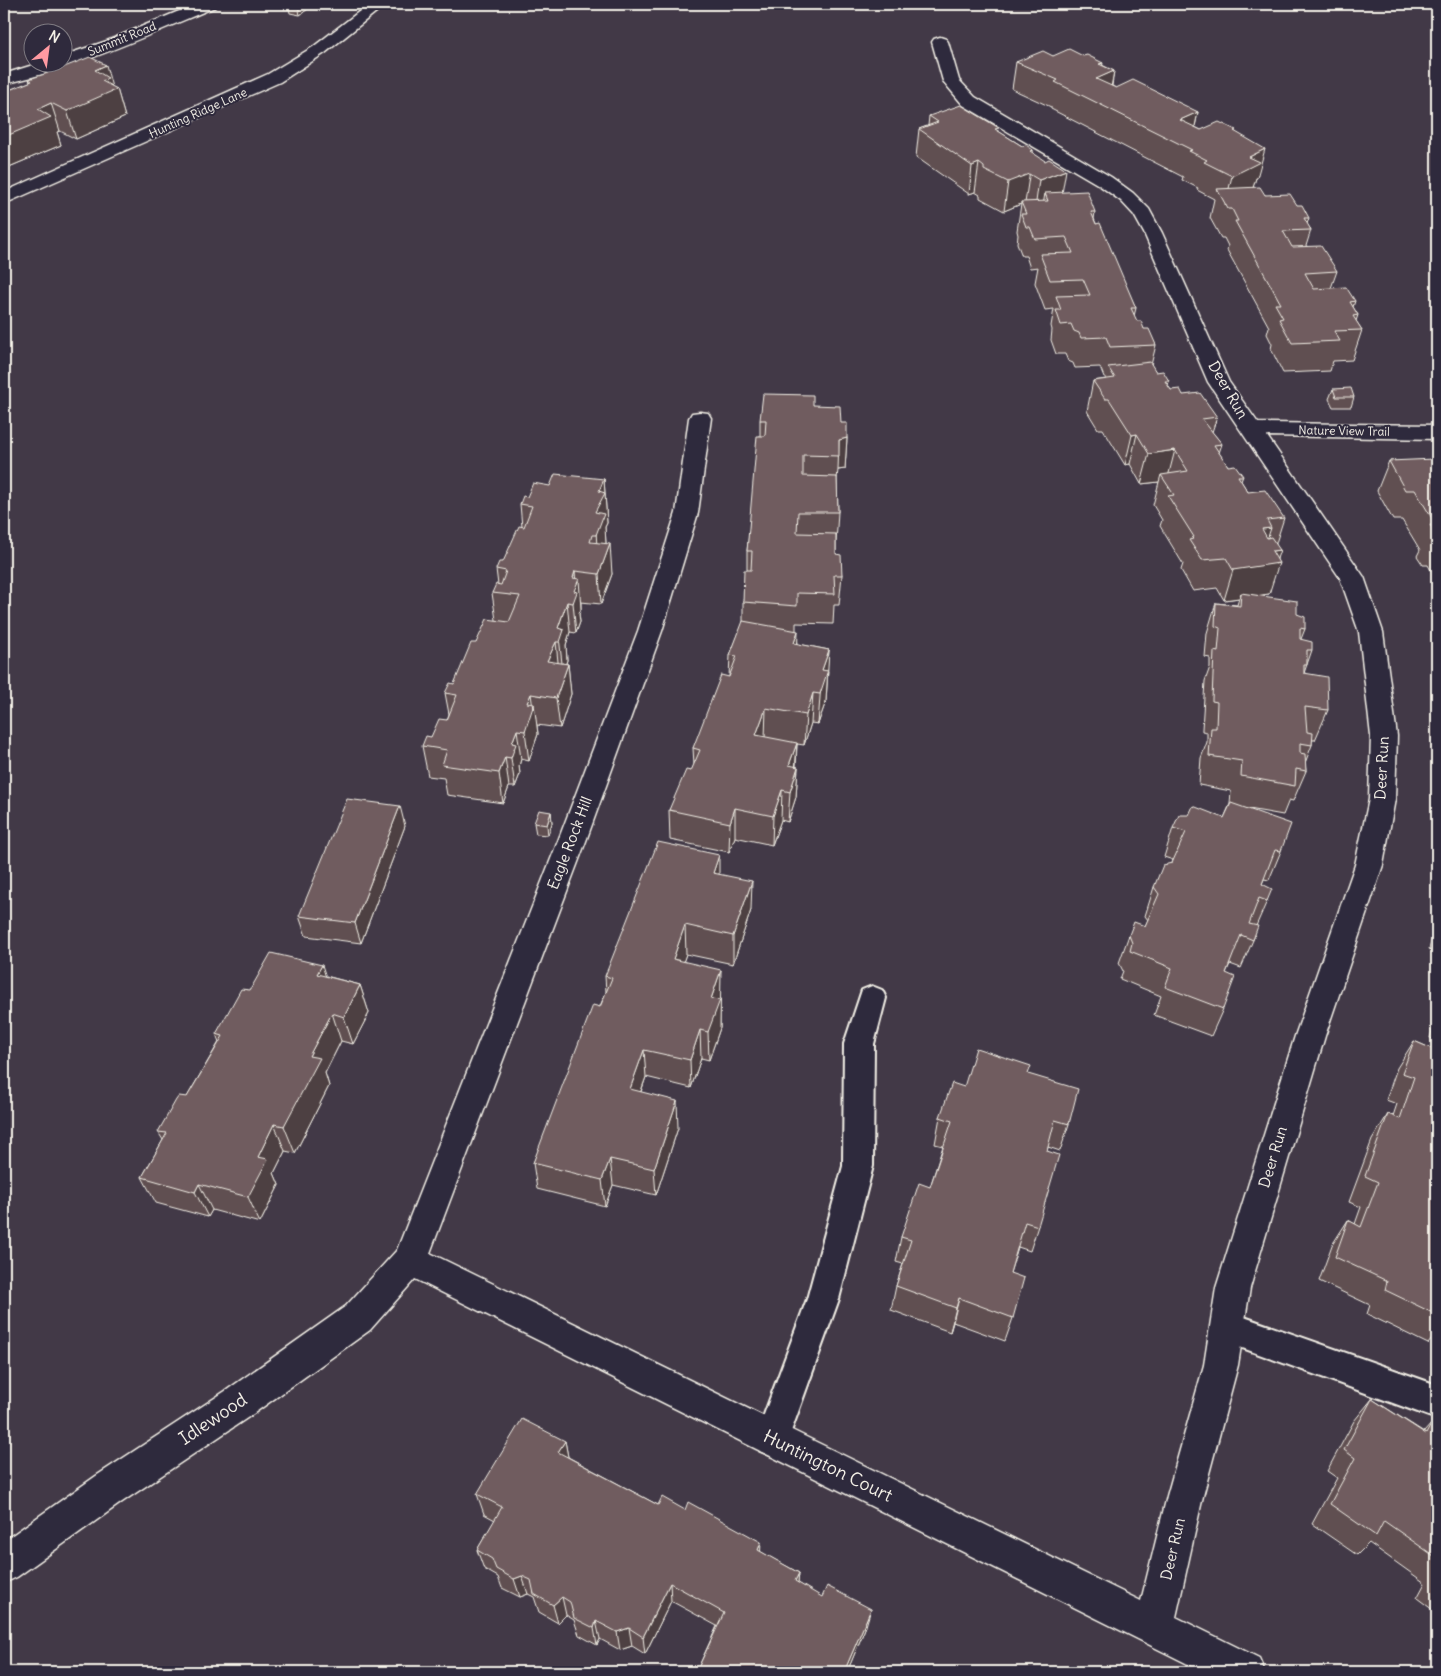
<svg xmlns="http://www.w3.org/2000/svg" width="1441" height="1676" viewBox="0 0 1441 1676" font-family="Delius,sans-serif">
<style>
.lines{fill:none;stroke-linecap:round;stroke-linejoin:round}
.service-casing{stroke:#f4f1e8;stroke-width:4}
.minor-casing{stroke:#f4f1e8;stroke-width:3}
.service{fill:#2f2a3d;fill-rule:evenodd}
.minor{fill:#2f2a3d;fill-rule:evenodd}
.wall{fill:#604f51;stroke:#f4f1e8}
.shaded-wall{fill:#4e4042;stroke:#f4f1e8}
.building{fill:#705c5e;stroke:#f4f1e8}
.labels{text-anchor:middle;stroke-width:4;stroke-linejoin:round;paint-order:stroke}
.far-street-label{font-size:12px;fill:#f4f1e8;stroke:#2f2a3d}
.street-label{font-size:15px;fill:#f4f1e8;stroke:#2f2a3d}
.near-street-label{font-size:18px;fill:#f4f1e8;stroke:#2f2a3d}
</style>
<rect width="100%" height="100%" fill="#423947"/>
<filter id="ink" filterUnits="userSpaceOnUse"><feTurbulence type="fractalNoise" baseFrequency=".02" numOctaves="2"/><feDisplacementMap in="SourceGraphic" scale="10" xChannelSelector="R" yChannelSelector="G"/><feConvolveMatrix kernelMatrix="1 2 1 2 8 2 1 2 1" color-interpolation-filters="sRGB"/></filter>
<g filter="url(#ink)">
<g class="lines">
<defs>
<g id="service">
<polygon points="872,986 882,990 886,998 874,1044 873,1166 839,1299 784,1451 772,1456 760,1451 755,1439 807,1299 843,1166 844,1044 862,990"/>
<polygon points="1227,1311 1437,1385 1437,1419 1215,1338 1211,1327 1215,1316"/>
</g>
<g id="minor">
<path d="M 196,4 L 217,4 L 215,7 C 146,36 77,68 4,84 L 4,74 L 43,62 L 62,62 L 62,56 L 107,41 Z"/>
<polygon points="369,4 386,4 325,53 280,82 4,204 4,192 268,74 313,47"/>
<polygon points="940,37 946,39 948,42 959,80 975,97 1111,177 1133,193 1149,209 1162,233 1229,382 1258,423 1437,425 1437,439 1267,436 1364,577 1383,632 1397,736 1395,799 1383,865 1325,1036 1250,1288 1238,1365 1203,1496 1176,1617 1259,1658 1265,1672 1204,1672 415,1279 370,1330 253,1414 122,1502 17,1577 4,1583 4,1541 96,1476 227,1390 346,1306 397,1250 558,841 638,631 676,513 689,418 692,413 700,412 708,413 711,418 698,513 662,631 586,841 430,1253 1141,1601 1167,1496 1204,1365 1216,1288 1295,1036 1355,865 1369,799 1371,736 1359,632 1340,578 1208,382 1144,233 1134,215 1121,201 1099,185 963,105 943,81 932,42 934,39"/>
</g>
</defs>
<use href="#service" class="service-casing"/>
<use href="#minor" class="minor-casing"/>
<use href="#service" class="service"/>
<use href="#minor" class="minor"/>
</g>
<g class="wall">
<polygon points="288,4 308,4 309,8 300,15 290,13"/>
<polygon points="1053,56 1102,65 1114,71 1112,86 1116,88 1198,112 1195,127 1201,130 1236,132 1257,178 1256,178 1253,187 1265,195 1297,205 1309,218 1307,224 1311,230 1306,246 1337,271 1331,288 1355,301 1353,307 1358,315 1356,321 1362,330 1352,360 1333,361 1330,371 1283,373 1271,349 1272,344 1267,334 1269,327 1227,250 1228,246 1224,238 1221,238 1210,218 1214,199 1197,190 1198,188 1182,180 1183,177 1051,109 1051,107 1012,89 1016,62"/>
<polygon points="45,72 112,87 117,89 125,117 76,139 60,131 57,132 61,145 9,167 4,164 4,92 30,82 29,79 46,74"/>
<polygon points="929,116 998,131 1022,146 1033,150 1033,153 1062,192 1095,212 1094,219 1136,308 1134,316 1137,321 1144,329 1156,345 1151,365 1156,372 1169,381 1168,386 1171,390 1183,395 1217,417 1212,432 1222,444 1219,453 1228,466 1243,476 1241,481 1248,492 1284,518 1276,543 1277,559 1269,594 1258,595 1297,614 1305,629 1301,639 1312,650 1304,673 1328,710 1315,740 1312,740 1312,745 1305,763 1306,771 1293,801 1289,800 1283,815 1249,809 1281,851 1269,880 1264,879 1262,884 1267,901 1256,926 1253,940 1241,968 1230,964 1226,973 1223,1009 1211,1036 1154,1015 1161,996 1120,979 1123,971 1119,963 1129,935 1145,926 1148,920 1145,916 1154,887 1173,860 1164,857 1173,828 1224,818 1230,804 1231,791 1199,785 1201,758 1207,742 1207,732 1202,731 1202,729 1205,681 1210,667 1210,658 1205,657 1207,633 1216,603 1237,605 1239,598 1224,600 1217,588 1193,591 1181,570 1183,564 1160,526 1162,520 1153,505 1159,482 1141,484 1130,464 1125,465 1103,429 1098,429 1087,411 1093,381 1106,379 1106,377 1104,377 1100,367 1075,368 1073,363 1068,361 1065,354 1056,354 1051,340 1052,330 1051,326 1054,309 1045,310 1035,283 1038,267 1030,268 1026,256 1022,256 1017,243 1018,235 1017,231 1021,204 1004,211 980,198 980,195 975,192 969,194 916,157 919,129 928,126"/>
<polygon points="1333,389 1354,397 1351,407 1333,407 1329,399"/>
<polygon points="813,405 841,423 847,438 845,469 838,470 837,479 838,512 836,543 836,554 842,575 839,605 834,605 833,624 796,623 796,631 798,644 829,650 827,671 828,671 826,701 818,724 811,723 804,745 797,744 796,767 798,767 796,797 788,822 781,820 772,845 735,837 729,852 670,840 669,810 691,771 694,765 693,748 729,677 730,655 743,623 743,602 747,570 747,551 760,436 760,420"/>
<polygon points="1389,461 1437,462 1437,588 1435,585 1437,581 1428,565 1423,565 1417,556 1420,550 1402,520 1393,520 1377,491"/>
<polygon points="604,479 607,523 605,527 606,544 612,574 601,604 581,602 581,609 579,614 580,622 576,633 570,632 566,645 567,660 566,664 568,664 571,694 560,728 537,725 538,734 529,761 521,759 519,766 520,774 515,787 509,787 503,803 447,795 444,778 428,776 422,746 447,720 449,714 445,693 454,684 476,643 496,620 492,593 498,585 496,569 503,562 522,527 520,504 527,497 550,486"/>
<polygon points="551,812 552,823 548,835 536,834 534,823"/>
<polygon points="405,826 361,943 306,936 299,916"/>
<polygon points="719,874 751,910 733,964 686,954 683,962 721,998 720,1001 720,1028 709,1060 701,1058 691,1088 646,1077 641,1092 678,1128 656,1195 613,1185 605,1206 537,1189 533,1163 606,992 605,976"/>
<polygon points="1437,922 1437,952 1429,949"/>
<polygon points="326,976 360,985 369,1013 353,1044 341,1041 325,1073 329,1086 295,1153 285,1151 274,1173 279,1185 260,1223 212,1210 208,1217 156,1203 142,1177 163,1140 158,1132 187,1097 219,1042 216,1034 250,990"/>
<polygon points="1437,1012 1437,1041 1430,1038"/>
<polygon points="1414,1041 1437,1051 1437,1333 1428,1344 1367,1314 1370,1305 1319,1281 1332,1245 1348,1220 1355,1224 1361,1207 1349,1202 1372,1140 1388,1114 1393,1116 1397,1104 1386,1100 1397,1068"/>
<polygon points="1028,1074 1069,1124 1060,1151 1048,1147 1047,1151 1038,1226 1030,1251 1018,1247 1010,1273 1013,1318 1005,1341 953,1322 950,1332 891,1310 896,1286 903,1264 896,1262 901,1237 930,1187 943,1146 935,1144 940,1117 964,1087"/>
<polygon points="1372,1399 1424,1432 1432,1423 1437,1427 1437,1613 1417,1598 1425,1583 1369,1543 1357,1555 1312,1524 1337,1478 1327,1471 1354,1421"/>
<polygon points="565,1441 568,1457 658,1505 761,1552 799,1573 798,1583 866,1626 847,1672 698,1672 698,1668 717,1626 671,1601 645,1654 632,1646 620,1650 600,1639 597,1645 579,1635 574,1620 566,1615 558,1623 539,1612 534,1597 528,1594 520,1597 502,1588 498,1577 484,1569 477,1550 495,1520 484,1514 477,1494"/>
</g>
<g class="shaded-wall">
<polygon points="300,4 308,4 309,8 300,15 298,5"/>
<polygon points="1103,63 1100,77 1114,71 1109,99 1093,100 1099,64"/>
<polygon points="106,65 113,91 117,89 125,117 76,139 67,111 95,70"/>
<polygon points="51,103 60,131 57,132 61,145 9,167 4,153 4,137 38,109"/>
<polygon points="1198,112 1192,140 1180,120"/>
<polygon points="1265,149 1257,178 1256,178 1252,191 1225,205 1232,176 1249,157"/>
<polygon points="1033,150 1025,203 1021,202 1021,204 1004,211 1008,182 1030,151"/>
<polygon points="979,163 975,192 969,194 972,166"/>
<polygon points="1066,170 1061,199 1048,201 1045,193 1043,206 1035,209 1039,180"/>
<polygon points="1137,434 1130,464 1125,465 1132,435"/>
<polygon points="847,438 845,469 838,470 839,440"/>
<polygon points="1175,450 1167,481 1161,475 1159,482 1141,484 1149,454"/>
<polygon points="604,479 607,523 605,527 606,544 598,566 595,512 599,491"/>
<polygon points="1271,528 1261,558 1262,529"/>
<polygon points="610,544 612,574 601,604 599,574"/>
<polygon points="1280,550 1275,564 1279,563 1269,594 1241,598 1241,593 1239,598 1224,600 1233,570 1272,551"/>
<polygon points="575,571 576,585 579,579 581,609 579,614 580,622 576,633 573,603 573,578"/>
<polygon points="567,602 570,632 566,645 567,660 563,672 558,628"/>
<polygon points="798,631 797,661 794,643"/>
<polygon points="556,642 559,672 547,661"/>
<polygon points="829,650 826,701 818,724 822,670"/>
<polygon points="568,664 571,694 560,728 556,698"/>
<polygon points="813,693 811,723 804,745 806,715"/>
<polygon points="531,694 533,709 534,704 538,734 529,761 525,731 527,703"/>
<polygon points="766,708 765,738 756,735"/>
<polygon points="517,730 521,759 519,766 520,774 515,787 511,758 512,743"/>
<polygon points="797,743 795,772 789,765"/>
<polygon points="505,757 509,787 503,803 499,773"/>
<polygon points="798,767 796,797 788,822 790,792"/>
<polygon points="782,790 781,820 772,845 773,816"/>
<polygon points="400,806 405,826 361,943 355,923"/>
<polygon points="735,808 735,837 729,852 730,823"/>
<polygon points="551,812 552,823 548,835 547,825"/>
<polygon points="719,855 719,884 713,873"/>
<polygon points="752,881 751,910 733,964 733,936"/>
<polygon points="685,925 686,954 674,988 673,959"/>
<polygon points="322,965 331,993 317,974"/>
<polygon points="721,970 720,1028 709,1060 708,1032 711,999"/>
<polygon points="360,985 369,1013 353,1044 344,1017"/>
<polygon points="332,1013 341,1041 325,1073 329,1086 295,1153 284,1126 309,1056"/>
<polygon points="700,1030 701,1058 691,1088 690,1060"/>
<polygon points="644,1050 646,1077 632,1116 630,1089"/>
<polygon points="677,1101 678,1128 656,1195 654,1169"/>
<polygon points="274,1124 285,1151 274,1173 279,1185 260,1223 248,1197 258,1157"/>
<polygon points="610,1159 613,1185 605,1206 602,1180"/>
<polygon points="199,1184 212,1210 208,1217 195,1192"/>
<polygon points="959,1298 953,1322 950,1332 956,1308"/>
<polygon points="565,1441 569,1462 558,1452"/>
<polygon points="761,1542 760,1561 758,1550"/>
<polygon points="799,1573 797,1591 795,1581"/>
<polygon points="522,1576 528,1594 520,1597 514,1579"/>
<polygon points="670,1583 671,1601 645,1654 643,1637"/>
<polygon points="562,1597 566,1615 558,1623 553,1605"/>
<polygon points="871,1609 866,1626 847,1672 844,1672"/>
<polygon points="596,1621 600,1639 597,1645 594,1628"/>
<polygon points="629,1628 632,1646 620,1650 617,1632"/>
</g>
<g class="building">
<polygon points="1069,49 1083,56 1087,55 1103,63 1099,64 1114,71 1096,79 1116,88 1133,80 1198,112 1180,120 1201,130 1219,122 1236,130 1234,131 1265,149 1249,157 1260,162 1232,176 1204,162 1207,160 1189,151 1192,150 1055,82 1058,80 1016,62 1043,51 1053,56"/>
<polygon points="90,57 106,65 95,70 108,78 102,81 117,89 67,111 51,103 38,109 51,117 4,137 4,92 32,81 29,79 48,73 45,72 56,68 59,69"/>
<polygon points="961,105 999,128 995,129 1022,146 1026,145 1033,150 1030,151 1045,161 1049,159 1066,170 1039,180 1029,174 1008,182 984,170 984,167 979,163 972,166 919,129 938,122 929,116"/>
<polygon points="1260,187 1265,195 1290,194 1297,205 1302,205 1309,218 1304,218 1311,230 1283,231 1292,247 1321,246 1337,271 1305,273 1314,289 1346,287 1355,301 1350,302 1358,315 1353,316 1362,330 1334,331 1340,341 1292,343 1279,319 1283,318 1275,304 1281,304 1235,221 1238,221 1232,209 1228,209 1217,189"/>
<polygon points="1087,191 1095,212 1091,212 1096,224 1100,223 1136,308 1131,308 1137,321 1141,321 1144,329 1149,329 1156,345 1110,347 1106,337 1081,338 1079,333 1074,331 1071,324 1061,325 1056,310 1061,310 1056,296 1090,295 1083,279 1050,280 1040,254 1073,253 1066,237 1035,239 1030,227 1026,227 1025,224 1021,214 1026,214 1021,202 1048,201 1045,193"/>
<polygon points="1150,362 1156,372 1163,371 1169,381 1165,381 1171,390 1180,389 1183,395 1200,393 1217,417 1202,419 1222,444 1214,445 1228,466 1235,465 1243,476 1238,476 1248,492 1265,490 1284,518 1267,520 1271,528 1262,529 1267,538 1271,537 1280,550 1272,551 1279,563 1233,570 1226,558 1202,560 1189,540 1193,539 1192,538 1194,537 1168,496 1174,495 1161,475 1188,471 1175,450 1149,454 1137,434 1132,435 1109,399 1105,399 1093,381 1115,378 1108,367"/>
<polygon points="1351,388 1354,397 1336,397 1333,389"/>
<polygon points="763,394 813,395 813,405 840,406 841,423 847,423 847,438 839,440 839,456 803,455 803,476 837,477 838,512 798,512 797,533 836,534 836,554 841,555 842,575 834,575 835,594 797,593 797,606 743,602 744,570 751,570 752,551 747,551 757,436 765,436 766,420 760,420"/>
<polygon points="1435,459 1437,462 1437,535 1436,535 1430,525 1436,525 1415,490 1405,490 1389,461"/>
<polygon points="555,474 604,479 599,491 605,493 595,512 604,514 596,535 592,535 590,542 610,544 599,574 575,571 573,578 579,579 574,591 577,592 573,603 567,602 558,628 564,630 560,642 556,642 547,661 568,664 556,698 531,694 527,703 534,704 525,731 517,730 512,743 516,744 511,758 505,757 499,773 442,765 447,750 422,746 426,736 431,737 439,719 447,720 457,695 445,693 450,683 454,684 471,643 476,643 487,619 509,622 520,596 492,593 496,584 501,585 506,571 496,569 499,562 503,562 519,526 524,527 532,506 520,504 523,496 527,497 533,483 550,486"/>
<polygon points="1241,593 1297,601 1297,614 1305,617 1305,629 1300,628 1300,639 1312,642 1312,650 1307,650 1307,665 1304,665 1304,673 1327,677 1328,710 1305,707 1307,732 1313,733 1312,745 1300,743 1300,753 1305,754 1306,771 1296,769 1295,786 1241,776 1242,761 1209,756 1211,728 1216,728 1217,702 1212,701 1212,699 1214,651 1218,652 1220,628 1215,626 1216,603 1240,606"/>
<polygon points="743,621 798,631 794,643 829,650 822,670 828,671 827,673 820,694 813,693 806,715 766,708 756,735 797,743 789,765 798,767 790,792 782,790 773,816 735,808 730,823 669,810 686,770 691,771 700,750 693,748 721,675 729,677 737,656 730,655"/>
<polygon points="347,799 400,806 355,923 299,916"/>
<polygon points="1231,803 1291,824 1281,851 1275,850 1262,884 1272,889 1267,901 1259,898 1249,924 1258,926 1253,940 1241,935 1226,973 1235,977 1223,1009 1165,987 1172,968 1130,951 1132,943 1129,935 1134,922 1145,926 1159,894 1154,887 1163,865 1172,863 1186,832 1173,828 1179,815 1189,815 1193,806 1224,818"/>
<polygon points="539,810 551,812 547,825 534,823"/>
<polygon points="658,842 719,855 713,873 752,881 733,936 685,925 673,959 721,970 711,999 720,1000 708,1032 700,1030 690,1060 644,1050 630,1089 677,1101 654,1169 610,1159 602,1180 533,1163 593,1005 600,1007 612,978 605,976"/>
<polygon points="271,953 322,965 317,974 360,985 344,1017 332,1013 309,1056 320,1058 284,1126 274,1124 258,1157 268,1159 248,1197 199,1184 195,1192 142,1177 167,1133 158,1132 176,1100 179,1096 187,1097 223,1036 216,1034 241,989 250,990"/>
<polygon points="1414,1041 1437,1051 1437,1315 1385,1290 1387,1281 1335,1257 1348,1220 1361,1227 1378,1182 1365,1176 1388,1114 1400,1119 1414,1077 1402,1073"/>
<polygon points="976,1048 1031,1066 1028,1074 1078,1089 1069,1124 1055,1120 1047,1151 1059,1155 1038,1226 1025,1222 1010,1273 1024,1278 1013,1318 959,1298 956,1308 896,1286 911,1240 901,1237 919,1183 930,1187 952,1121 940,1117 952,1083 964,1087"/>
<polygon points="1372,1399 1426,1434 1432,1423 1437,1427 1437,1558 1384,1521 1376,1536 1330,1504 1355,1458 1344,1450"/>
<polygon points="522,1419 565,1441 558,1452 658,1505 662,1497 685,1510 688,1502 761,1542 758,1550 799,1573 795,1581 822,1597 827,1586 871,1609 844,1672 810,1672 807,1670 806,1672 705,1672 698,1668 724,1613 670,1583 643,1637 629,1628 617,1632 596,1621 594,1628 574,1618 570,1602 562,1597 553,1605 534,1594 531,1580 522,1576 514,1579 496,1569 492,1559 477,1550 502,1507 477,1494"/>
</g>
</g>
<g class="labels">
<g class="far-street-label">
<text transform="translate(122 39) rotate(-22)" y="4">Summit Road</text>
<text transform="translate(198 113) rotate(-24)" y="4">Hunting Ridge Lane</text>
<text transform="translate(1344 431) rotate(1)" y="4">Nature View Trail</text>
</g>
<g class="street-label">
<text transform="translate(1228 390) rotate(60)" y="5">Deer Run</text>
<text transform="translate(1382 768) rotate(-87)" y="5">Deer Run</text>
<text transform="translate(570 843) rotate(-69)" y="5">Eagle Rock Hill</text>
<text transform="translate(1273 1157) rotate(-73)" y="5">Deer Run</text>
<text transform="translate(1173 1549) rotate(-77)" y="5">Deer Run</text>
</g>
<g class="near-street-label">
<text transform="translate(213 1419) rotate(-34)" y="6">Idlewood</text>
<text transform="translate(828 1466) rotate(26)" y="6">Huntington Court</text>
</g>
</g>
<rect width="1441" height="1676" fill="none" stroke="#2f2a3d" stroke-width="20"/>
<rect x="10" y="10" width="1421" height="1656" fill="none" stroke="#f4f1e8" stroke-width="2" filter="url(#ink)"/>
<g transform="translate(48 48) rotate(29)"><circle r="24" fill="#2f2a3d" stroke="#7e7a81"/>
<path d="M0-4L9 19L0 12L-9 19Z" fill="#ff9aa2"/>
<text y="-8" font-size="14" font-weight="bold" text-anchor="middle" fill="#f4f1e8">N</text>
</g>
</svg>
